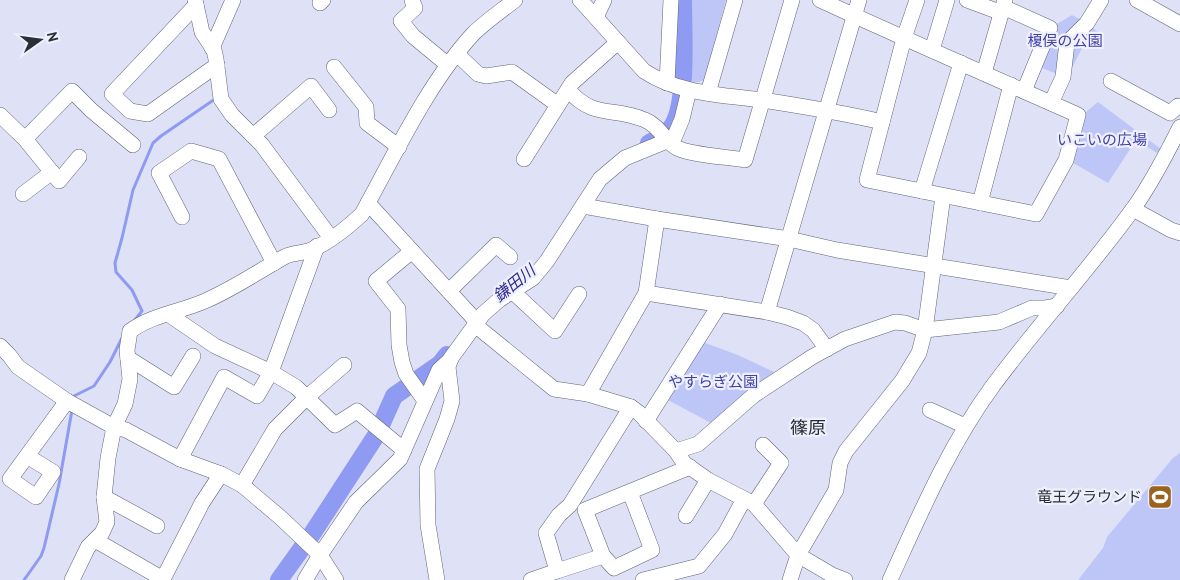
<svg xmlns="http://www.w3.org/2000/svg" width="1180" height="580" viewBox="0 0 1180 580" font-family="'PT Sans','Noto Sans JP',sans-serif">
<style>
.green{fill:#bec6f8}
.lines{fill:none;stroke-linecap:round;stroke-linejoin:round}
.stream{stroke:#8f9af2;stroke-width:3}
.river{stroke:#8f9af2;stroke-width:18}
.minor-casing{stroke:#616476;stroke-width:16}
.minor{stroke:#fff;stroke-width:15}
.labels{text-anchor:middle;stroke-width:4.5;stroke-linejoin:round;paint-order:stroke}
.park-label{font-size:15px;fill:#4141a6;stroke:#eef0fd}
.poi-label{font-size:15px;fill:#2c2e35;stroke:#eef0fd;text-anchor:end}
.water-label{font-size:16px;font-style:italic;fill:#312c90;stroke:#eef0fd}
.quarter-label{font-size:18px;fill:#2c2e35;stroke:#eef0fd}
</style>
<rect width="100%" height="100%" fill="#dfe2f7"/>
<g class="green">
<polygon points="692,0 726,0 712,52 707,80 693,83 688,71 688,39"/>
<polygon points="1072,15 1087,23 1098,32 1082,48 1067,78 1037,66 1050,28"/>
<polygon points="1098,102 1161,149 1157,153 1136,140 1108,183 1068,160 1081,116"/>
<polygon points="700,341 738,355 774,372 715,425 664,398"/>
<polygon points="1180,453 1180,580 1078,580 1103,548 1107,537 1173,458"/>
</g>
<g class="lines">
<g class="stream">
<polyline points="134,321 142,311 132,290 116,272 115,263 122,238 133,190 153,143 161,136 215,99"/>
<polyline points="74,399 74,396 94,386 110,362 122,338"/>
<polyline points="24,580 41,556 44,548 59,484 72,410"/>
</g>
<g class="river">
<path d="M 649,143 C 659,139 671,131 675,121 C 687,95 683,30 683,0"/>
<polyline points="279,580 312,534 377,434 394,396 440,364 447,355"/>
</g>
<defs>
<g id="minor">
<polyline points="195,0 202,32 214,50 216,59 221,99 232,115 262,145 331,238"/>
<polyline points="412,0 415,8 401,21 413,36 448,65"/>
<path d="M 580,0 L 644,71 C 680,95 727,95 769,101 C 807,107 845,113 882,122"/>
<path d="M 820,0 C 905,39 992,77 1078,115 L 1066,160 L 1036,214 L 867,180 L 904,38 L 917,0"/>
<polyline points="967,0 1002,13"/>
<polyline points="1137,0 1180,24"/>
<polyline points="320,3 323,0"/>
<polyline points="196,5 112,94 130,111 148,114 217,65"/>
<polyline points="1003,7 1050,28 1024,91"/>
<polyline points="596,17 604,0"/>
<polyline points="212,48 233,0"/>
<polyline points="932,50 947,0"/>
<polyline points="457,54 478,74 486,76 512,72 558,105"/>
<polyline points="334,67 366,107 367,123 399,147"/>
<polyline points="984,73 1005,0"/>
<polyline points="1111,81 1170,113 1178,106 1180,107"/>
<polyline points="667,83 671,0"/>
<path d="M 568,90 C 595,120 613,106 645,120 C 660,126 666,143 677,148 C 691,155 728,157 745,160 L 792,0"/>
<polyline points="708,93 735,0"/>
<polyline points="1051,103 1063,77 1067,43 1087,23 1101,0"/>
<polyline points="0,115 25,139 59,181 79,157"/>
<polyline points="253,136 311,86 329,110"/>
<polyline points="25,139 72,91 91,110 133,145"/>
<polyline points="524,159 572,83 618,42"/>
<polyline points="922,191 961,63"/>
<polyline points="23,194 52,172"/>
<polyline points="368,203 477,322"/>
<polyline points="980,203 1011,85"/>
<polyline points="583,206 657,219 789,239 837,250 1071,288"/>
<polyline points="1133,209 1171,230 1180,233"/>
<polyline points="182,217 159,173 191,151 219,159 274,263"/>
<polyline points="412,251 376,281 398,309 399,345 402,362 406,374 425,401"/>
<polyline points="449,291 496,245 510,257"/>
<polyline points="512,291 555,331 579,294"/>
<polyline points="646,293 767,312 787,317 803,323 813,330 827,349"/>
<polyline points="767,312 859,0"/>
<polyline points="168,314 215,346 271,372 317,246"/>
<polyline points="475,325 554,389 588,394 631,407 639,413 676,451 698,444 754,395 812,357 845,339 895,322 905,323 925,330 999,322 1032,308 1045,308 1057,306"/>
<polyline points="0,346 9,355 18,367 67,401 114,427 126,430 180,459 221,474 242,485 281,518 320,555 336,580"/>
<polyline points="128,358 174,387 193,356"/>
<polyline points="588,394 646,293 657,219"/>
<polyline points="930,410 965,426"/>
<polyline points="646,421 720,304"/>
<polyline points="676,451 684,463 708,480 754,504 798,555 832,575 845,580"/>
<polyline points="27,456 53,472 36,497 10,479 67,401"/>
<polyline points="180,459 224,377 257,396 271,372 296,387 335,425 357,411 404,450"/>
<polyline points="242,485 275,429 306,398 344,365"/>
<polyline points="104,497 157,526"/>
<polyline points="754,504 781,463 763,445"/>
<polyline points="686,516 708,480"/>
<polyline points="95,540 163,579 202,503 221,474"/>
<polyline points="603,556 614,568 652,550 630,492"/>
<polyline points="557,571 603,556 585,510 690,467"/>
<path d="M 72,580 L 88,547 L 102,533 L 107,522 L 104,497 L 108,458 L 114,427 L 125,404 L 130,379 L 127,350 L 130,331 C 152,315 180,312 205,301 C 233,289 259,271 286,256 C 293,253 301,253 308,251 C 328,244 347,228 362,214 C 394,156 428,83 473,34 C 485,22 501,11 515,0"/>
<polyline points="305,580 320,555 356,502 400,459 439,370 451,359"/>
<polyline points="437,580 428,525 427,469 447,419 452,401 448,367 451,358 483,314 499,300 533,278 547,261 600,179 625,158 674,138 682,119 689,90"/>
<polyline points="531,580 557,571 546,533 559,515 570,505 631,407"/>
<polyline points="643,580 699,566 725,534 744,499"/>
<polyline points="790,580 798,555 836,490 840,463 846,451 902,381 919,353 925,330 943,196"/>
<path d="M 890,580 C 920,514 949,446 992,387 C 1037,326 1089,270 1133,209 C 1151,184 1166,155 1180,127"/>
</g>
</defs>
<use href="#minor" class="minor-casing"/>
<use href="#minor" class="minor"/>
</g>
<defs>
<symbol id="stadium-square" viewBox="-11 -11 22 22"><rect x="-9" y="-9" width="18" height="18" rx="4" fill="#9b641e" stroke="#eef0fd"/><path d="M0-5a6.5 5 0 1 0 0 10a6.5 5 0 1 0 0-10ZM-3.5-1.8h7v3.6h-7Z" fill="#fff"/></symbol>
</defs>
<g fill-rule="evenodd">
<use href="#stadium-square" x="1146" y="483" width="28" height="28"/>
</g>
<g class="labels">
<g class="park-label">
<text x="1065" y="46">榎俣の公園</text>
<text x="1102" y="145">いこいの広場</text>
<text x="713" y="387">やすらぎ公園</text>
</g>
<g class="poi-label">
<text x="1142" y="502">竜王グラウンド</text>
</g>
<g class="water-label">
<text transform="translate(514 283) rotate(-39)" y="6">鎌田川</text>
</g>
<g class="quarter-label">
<text x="808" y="434">篠原</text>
</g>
</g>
<g transform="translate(40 40) rotate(76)" stroke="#eef0fd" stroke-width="4" paint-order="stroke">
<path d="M0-4L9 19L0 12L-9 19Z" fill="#2c2e35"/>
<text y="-8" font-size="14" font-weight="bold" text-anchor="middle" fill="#2c2e35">N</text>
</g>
</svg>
